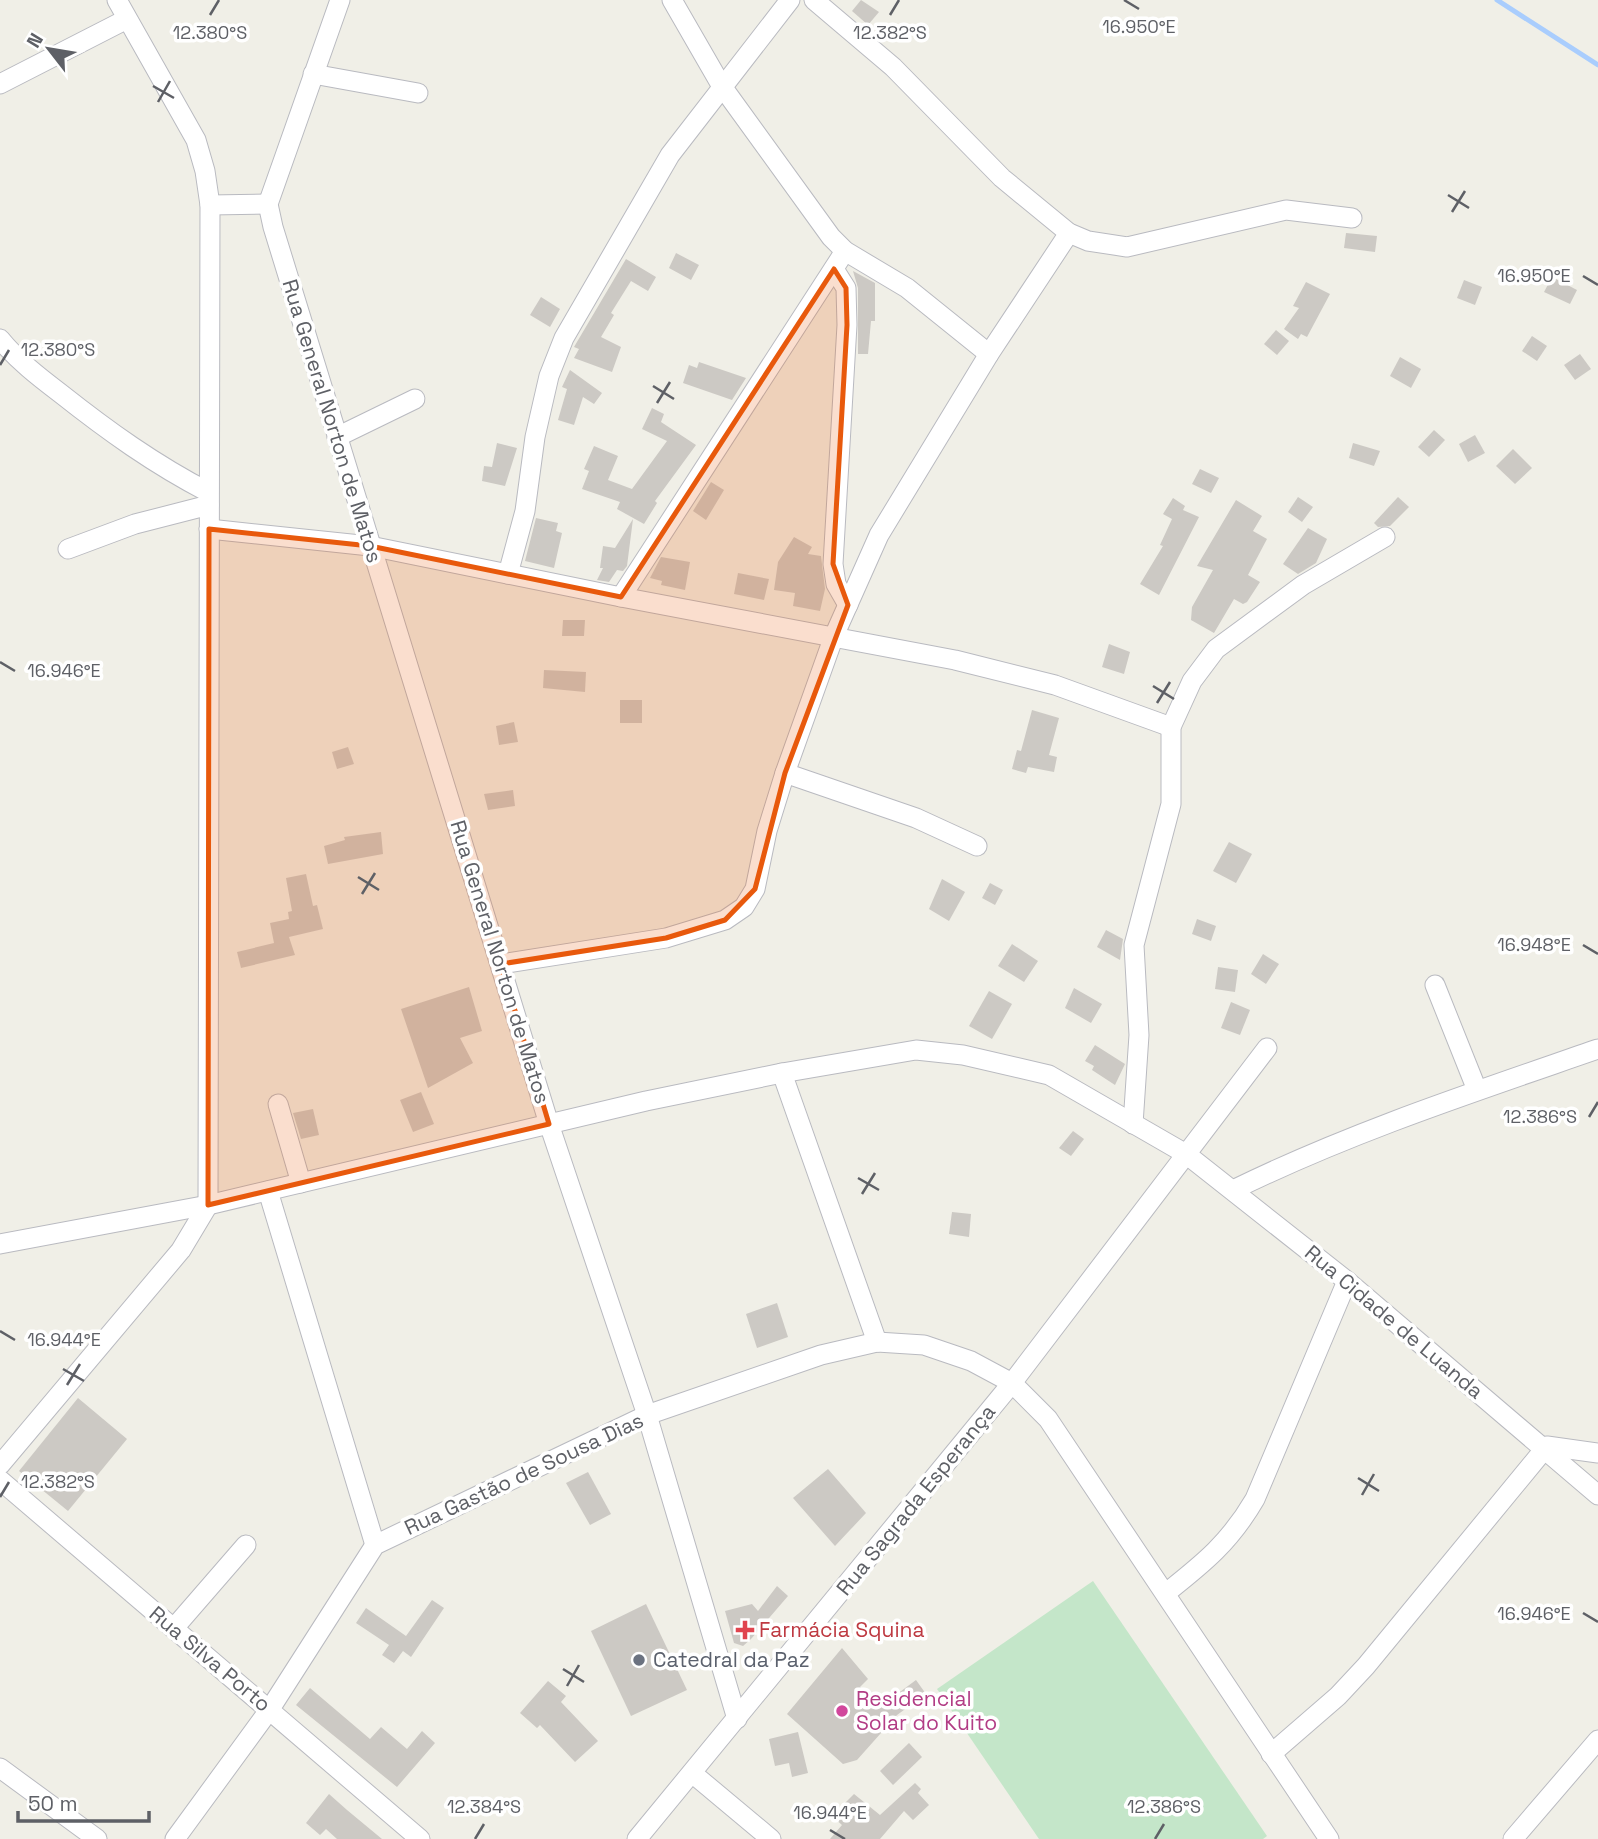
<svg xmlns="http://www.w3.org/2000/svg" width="1598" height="1839" viewBox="0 0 1598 1839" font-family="'Space Grotesk',sans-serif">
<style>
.green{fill:#c4e6c9}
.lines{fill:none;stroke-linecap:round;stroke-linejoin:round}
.stream{stroke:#a9cdfd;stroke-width:5}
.building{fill:#ccc9c4}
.minor-casing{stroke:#b9bac0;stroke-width:21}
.minor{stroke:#fff;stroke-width:19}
.marked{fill:#e8590c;fill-opacity:0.2;stroke:#e8590c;stroke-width:5;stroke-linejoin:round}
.ticks{fill:none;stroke:#5e6066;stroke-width:2.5}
.health-dot{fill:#e0444e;stroke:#fff;stroke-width:2.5}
.worship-dot{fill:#6b7280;stroke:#fff;stroke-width:2.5}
.hotel-dot{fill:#d1479c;stroke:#fff;stroke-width:2.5}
.labels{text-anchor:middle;stroke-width:7;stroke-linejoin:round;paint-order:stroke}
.street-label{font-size:21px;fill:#5e6066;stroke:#fff}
.health-label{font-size:21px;fill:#be3a42;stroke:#fff;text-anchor:start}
.worship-label{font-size:21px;fill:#5b616d;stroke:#fff;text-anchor:start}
.hotel-label{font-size:21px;fill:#b23c85;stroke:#fff;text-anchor:start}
.ticks-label{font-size:18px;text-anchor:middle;fill:#5e6066;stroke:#fff;stroke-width:7;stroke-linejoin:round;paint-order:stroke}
</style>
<rect width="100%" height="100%" fill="#f0efe7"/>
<polygon class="green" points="1093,1581 1267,1836 1263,1839 1039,1839 937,1689"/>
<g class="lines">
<polyline class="stream" points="1497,0 1598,65"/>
</g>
<g class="building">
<polygon points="861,0 879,12 868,25 852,11"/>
<polygon points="1346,233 1377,236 1375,252 1344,248"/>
<polygon points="676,253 699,265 691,280 669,268"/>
<polygon points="626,259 656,277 648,291 631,281 611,313 614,315 601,337 621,347 612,372 574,358 579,349 574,347"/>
<polygon points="853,271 875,283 875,321 871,321 868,354 858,354 858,288"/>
<polygon points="1552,277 1577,290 1570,304 1544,292"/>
<polygon points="1464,280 1482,287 1475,305 1457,298"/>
<polygon points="1306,282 1330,294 1307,337 1301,334 1298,339 1284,329 1299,308 1293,306"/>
<polygon points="541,297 560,309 550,327 530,315"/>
<polygon points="1276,330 1289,341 1277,355 1264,344"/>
<polygon points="1532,336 1547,346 1537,361 1522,351"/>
<polygon points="1580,354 1591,369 1575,380 1564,365"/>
<polygon points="1400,357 1421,369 1411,388 1390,376"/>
<polygon points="699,362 746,378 732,400 683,383 689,365 697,368"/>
<polygon points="570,370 602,393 594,404 583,397 574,425 558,420 567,389 562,387"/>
<polygon points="652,408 664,414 661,422 696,445 655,501 657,503 644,524 617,509 620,502 582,489 589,471 584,469 594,446 618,456 608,480 632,489 667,441 642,429"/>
<polygon points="1434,430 1445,440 1429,457 1418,447"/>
<polygon points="1475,435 1485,453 1468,462 1459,444"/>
<polygon points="497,443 517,448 505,486 482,481 484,466 492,467"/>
<polygon points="1353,443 1380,451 1374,466 1349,458"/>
<polygon points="1513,449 1532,468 1515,484 1496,466"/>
<polygon points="1200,469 1219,478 1211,493 1192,484"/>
<polygon points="711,482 724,490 706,520 693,511"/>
<polygon points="1298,497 1313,507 1302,522 1288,512"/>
<polygon points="1398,497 1409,507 1390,526 1378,527 1374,523"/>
<polygon points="1173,498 1185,506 1183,510 1199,517 1159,595 1140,584 1163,546 1160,545 1172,519 1163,514"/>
<polygon points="1236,500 1262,516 1253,531 1267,539 1248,575 1260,582 1247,602 1243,604 1234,599 1214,633 1191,620 1192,607 1213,570 1197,566"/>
<polygon points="536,518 558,523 556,531 562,533 554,568 525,561"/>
<polygon points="633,519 627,566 623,571 617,570 609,582 597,580 603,568 600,568 603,546 615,548"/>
<polygon points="1308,528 1327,539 1316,563 1298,574 1283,564"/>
<polygon points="794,537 812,547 808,554 821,556 825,589 820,611 793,606 795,593 774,590 778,562"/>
<polygon points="661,557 690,562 685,590 661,585 662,581 650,578"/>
<polygon points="738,573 769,579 764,600 734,594"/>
<polygon points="563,620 585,620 584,636 562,636"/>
<polygon points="1109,644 1130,652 1124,674 1102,667"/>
<polygon points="544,670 586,672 585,692 543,688"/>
<rect x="620" y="700" width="22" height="23"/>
<polygon points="1032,710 1059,718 1049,755 1057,757 1054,772 1028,767 1026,773 1012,769 1017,750 1021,751"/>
<polygon points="514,722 518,742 499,745 496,726"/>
<polygon points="348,747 354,764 337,769 332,752"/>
<polygon points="513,790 515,806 488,810 484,794"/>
<polygon points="381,832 383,854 328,864 324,846 345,840 344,837"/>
<polygon points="1229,842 1252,854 1236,883 1213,871"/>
<polygon points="306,874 313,906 317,905 323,929 289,937 295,955 241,968 237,952 274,943 270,923 289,919 288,912 292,911 286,878"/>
<polygon points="942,879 965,892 949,921 929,909"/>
<polygon points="990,883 1003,890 995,905 982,898"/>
<polygon points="1197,919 1216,926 1211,941 1192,934"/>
<polygon points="1106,930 1123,939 1120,960 1097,947"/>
<polygon points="1012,944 1038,961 1024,982 998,966"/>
<polygon points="1263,954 1279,964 1266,984 1251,974"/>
<polygon points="1218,967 1238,970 1235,992 1215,989"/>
<polygon points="469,987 482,1031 460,1038 473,1063 428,1088 401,1009"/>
<polygon points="1074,988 1102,1004 1091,1023 1065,1008"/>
<polygon points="989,991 1012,1004 992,1039 969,1026"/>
<polygon points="1231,1002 1250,1010 1240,1035 1221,1028"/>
<polygon points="1095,1045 1125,1064 1115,1085 1092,1070 1094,1066 1085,1061"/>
<polygon points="421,1092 434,1124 413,1132 400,1100"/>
<polygon points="313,1109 319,1135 301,1139 293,1113"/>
<polygon points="1073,1131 1084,1139 1071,1156 1059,1148"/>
<polygon points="952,1212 971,1214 969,1237 949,1234"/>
<polygon points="777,1303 788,1337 757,1348 746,1314"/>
<polygon points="78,1398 127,1439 68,1511 19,1471"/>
<polygon points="828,1469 866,1513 835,1546 793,1498"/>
<polygon points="588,1472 611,1514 590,1525 566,1483"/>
<polygon points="777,1586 788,1596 751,1639 743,1646 734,1643 725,1611 752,1604 758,1611"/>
<polygon points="432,1600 444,1608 411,1657 403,1651 394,1663 382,1655 389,1645 356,1623 366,1608 406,1636"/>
<polygon points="646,1604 687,1690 631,1716 591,1631"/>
<polygon points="842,1648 868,1679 860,1687 881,1706 916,1680 926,1694 897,1715 857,1760 843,1764 787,1714"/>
<polygon points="548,1681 566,1696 561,1702 598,1741 575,1762 540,1725 537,1728 520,1713"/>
<polygon points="310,1688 370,1739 381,1727 407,1749 422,1731 435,1743 397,1787 296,1705"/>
<polygon points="798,1732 808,1773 792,1777 789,1763 775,1766 769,1739"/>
<polygon points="909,1743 922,1757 893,1785 880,1771"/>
<polygon points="915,1783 921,1789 918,1793 929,1805 913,1820 904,1811 880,1839 830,1839 842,1825 832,1816 854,1794 880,1815"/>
<polygon points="329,1794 347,1810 382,1839 337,1839 326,1829 320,1835 306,1823"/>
</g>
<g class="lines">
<defs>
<g id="minor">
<polyline points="340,0 268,204 273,227 549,1124 647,1415 737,1719"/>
<polyline points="672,0 721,85 831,237 845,251 907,288 989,354"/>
<polyline points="814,0 893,67 1002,178 1069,233 1088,241 1127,247 1286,210 1352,218"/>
<polyline points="313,74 418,93"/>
<polyline points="0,84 127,19"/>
<polyline points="210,205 268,204"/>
<polyline points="834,269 846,288 847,325 833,564 836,584 848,605"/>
<path d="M 0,339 C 17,360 39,377 60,393 C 108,431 154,464 208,492"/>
<polyline points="337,437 415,399"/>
<polyline points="209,529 370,546 621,597 955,660 1055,685 1171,727"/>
<polyline points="68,549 135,524 209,505"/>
<polyline points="508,574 525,511 535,437 549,376 564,338 670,155 790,0"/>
<polyline points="621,597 845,251"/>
<polyline points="785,773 916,818 977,846"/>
<polyline points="501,964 666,938 725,920 744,907 755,889 767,831 785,773 834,636 879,535 989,354 1069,233"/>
<polyline points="1435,985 1477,1090"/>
<polyline points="782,1073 877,1342"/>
<polyline points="278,1104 301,1183"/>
<polyline points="1133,1124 1139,1035 1134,945 1171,804 1171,727 1192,681 1216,649 1303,585 1385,537"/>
<path d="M 1233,1190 C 1351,1132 1474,1092 1598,1049"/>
<polyline points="268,1191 375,1545"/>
<polyline points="0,1244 208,1205 646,1101 782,1073 916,1050 963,1055 1049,1075 1186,1154 1347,1281 1598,1495"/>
<polyline points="0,1465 181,1250 208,1205 210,205 205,171 196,140 117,0"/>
<polyline points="0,1480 420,1839"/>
<path d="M 1166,1593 C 1204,1563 1230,1542 1255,1499 L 1347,1281"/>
<polyline points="174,1628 246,1545"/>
<polyline points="1271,1754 1338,1696 1366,1666 1547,1446 1598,1453"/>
<polyline points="0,1768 97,1839"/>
<polyline points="692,1773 771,1839"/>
<polyline points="175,1839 270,1709 375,1545 647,1415 821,1355 877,1342 924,1345 971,1361 1012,1383 1048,1419 1329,1839"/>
<polyline points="637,1839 1012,1383 1267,1048"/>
<polyline points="1513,1839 1598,1740"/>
</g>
</defs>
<use href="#minor" class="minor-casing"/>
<use href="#minor" class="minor"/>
</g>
<path class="marked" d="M 834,269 L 846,288 L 847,325 L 833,564 L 848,605 L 785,773 L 755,889 L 725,920 L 666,938 L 501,964 L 549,1124 L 208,1205 L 209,529 L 370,546 L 621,597 Z"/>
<path class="ticks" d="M 1124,0 L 1139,9M 210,15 L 219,0M 890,15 L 899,0M 153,86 L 174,98M 158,102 L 170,81M 1448,195 L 1469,208M 1452,212 L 1465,191M 1583,276 L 1598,285M 0,365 L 9,350M 653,386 L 674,399M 657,403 L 670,382M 0,662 L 15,671M 1153,686 L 1174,699M 1157,703 L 1170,682M 358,877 L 379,890M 362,894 L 375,873M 1583,945 L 1598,954M 1589,1117 L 1598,1102M 858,1178 L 879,1190M 862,1194 L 875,1173M 0,1331 L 15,1340M 63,1369 L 84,1381M 67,1385 L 80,1364M 1358,1478 L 1379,1491M 1362,1495 L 1374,1474M 0,1497 L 9,1482M 1583,1613 L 1598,1622M 563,1669 L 584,1682M 567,1686 L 579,1665M 830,1830 L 845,1839M 475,1839 L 484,1824M 1155,1839 L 1164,1824"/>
<path class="health-dot" d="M741.5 1619.5h7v7h7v7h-7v7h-7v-7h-7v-7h7z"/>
<circle class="worship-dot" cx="639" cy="1660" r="7"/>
<circle class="hotel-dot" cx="842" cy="1711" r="7"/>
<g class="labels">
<g class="street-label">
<text transform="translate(332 421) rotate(73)" y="7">Rua General Norton de Matos</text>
<text transform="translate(500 962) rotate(73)" y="7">Rua General Norton de Matos</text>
<text transform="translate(1394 1322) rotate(40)" y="7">Rua Cidade de Luanda</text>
<text transform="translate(524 1474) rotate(-25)" y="7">Rua Gastão de Sousa Dias</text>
<text transform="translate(916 1500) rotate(-51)" y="7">Rua Sagrada Esperança</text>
<text transform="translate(210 1659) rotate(40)" y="7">Rua Silva Porto</text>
</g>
<g class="health-label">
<text x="759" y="1637">Farmácia Squina</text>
</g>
<g class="worship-label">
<text x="653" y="1667">Catedral da Paz</text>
</g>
<g class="hotel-label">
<text x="856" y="1706">Residencial<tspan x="856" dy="24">Solar do Kuito</tspan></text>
</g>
</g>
<g class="ticks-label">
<text x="1139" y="33">16.950°E</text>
<text x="210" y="39">12.380°S</text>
<text x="890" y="39">12.382°S</text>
<text x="1534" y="282">16.950°E</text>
<text x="58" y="356">12.380°S</text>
<text x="64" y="677">16.946°E</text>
<text x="1534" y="951">16.948°E</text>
<text x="1540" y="1123">12.386°S</text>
<text x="64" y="1346">16.944°E</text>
<text x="58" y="1488">12.382°S</text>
<text x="1534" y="1620">16.946°E</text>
<text x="484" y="1813">12.384°S</text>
<text x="1164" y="1813">12.386°S</text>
<text x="830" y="1819">16.944°E</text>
</g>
<g transform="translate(49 49) rotate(301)" stroke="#ffffff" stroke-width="5" paint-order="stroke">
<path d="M0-5L12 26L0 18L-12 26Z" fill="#5e6066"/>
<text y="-10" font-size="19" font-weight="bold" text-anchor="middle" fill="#5e6066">N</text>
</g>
<path d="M18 1811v10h131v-10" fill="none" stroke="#5e6066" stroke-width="3.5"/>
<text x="28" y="1811" font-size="21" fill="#5e6066" stroke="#ffffff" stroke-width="5" paint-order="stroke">50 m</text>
</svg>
